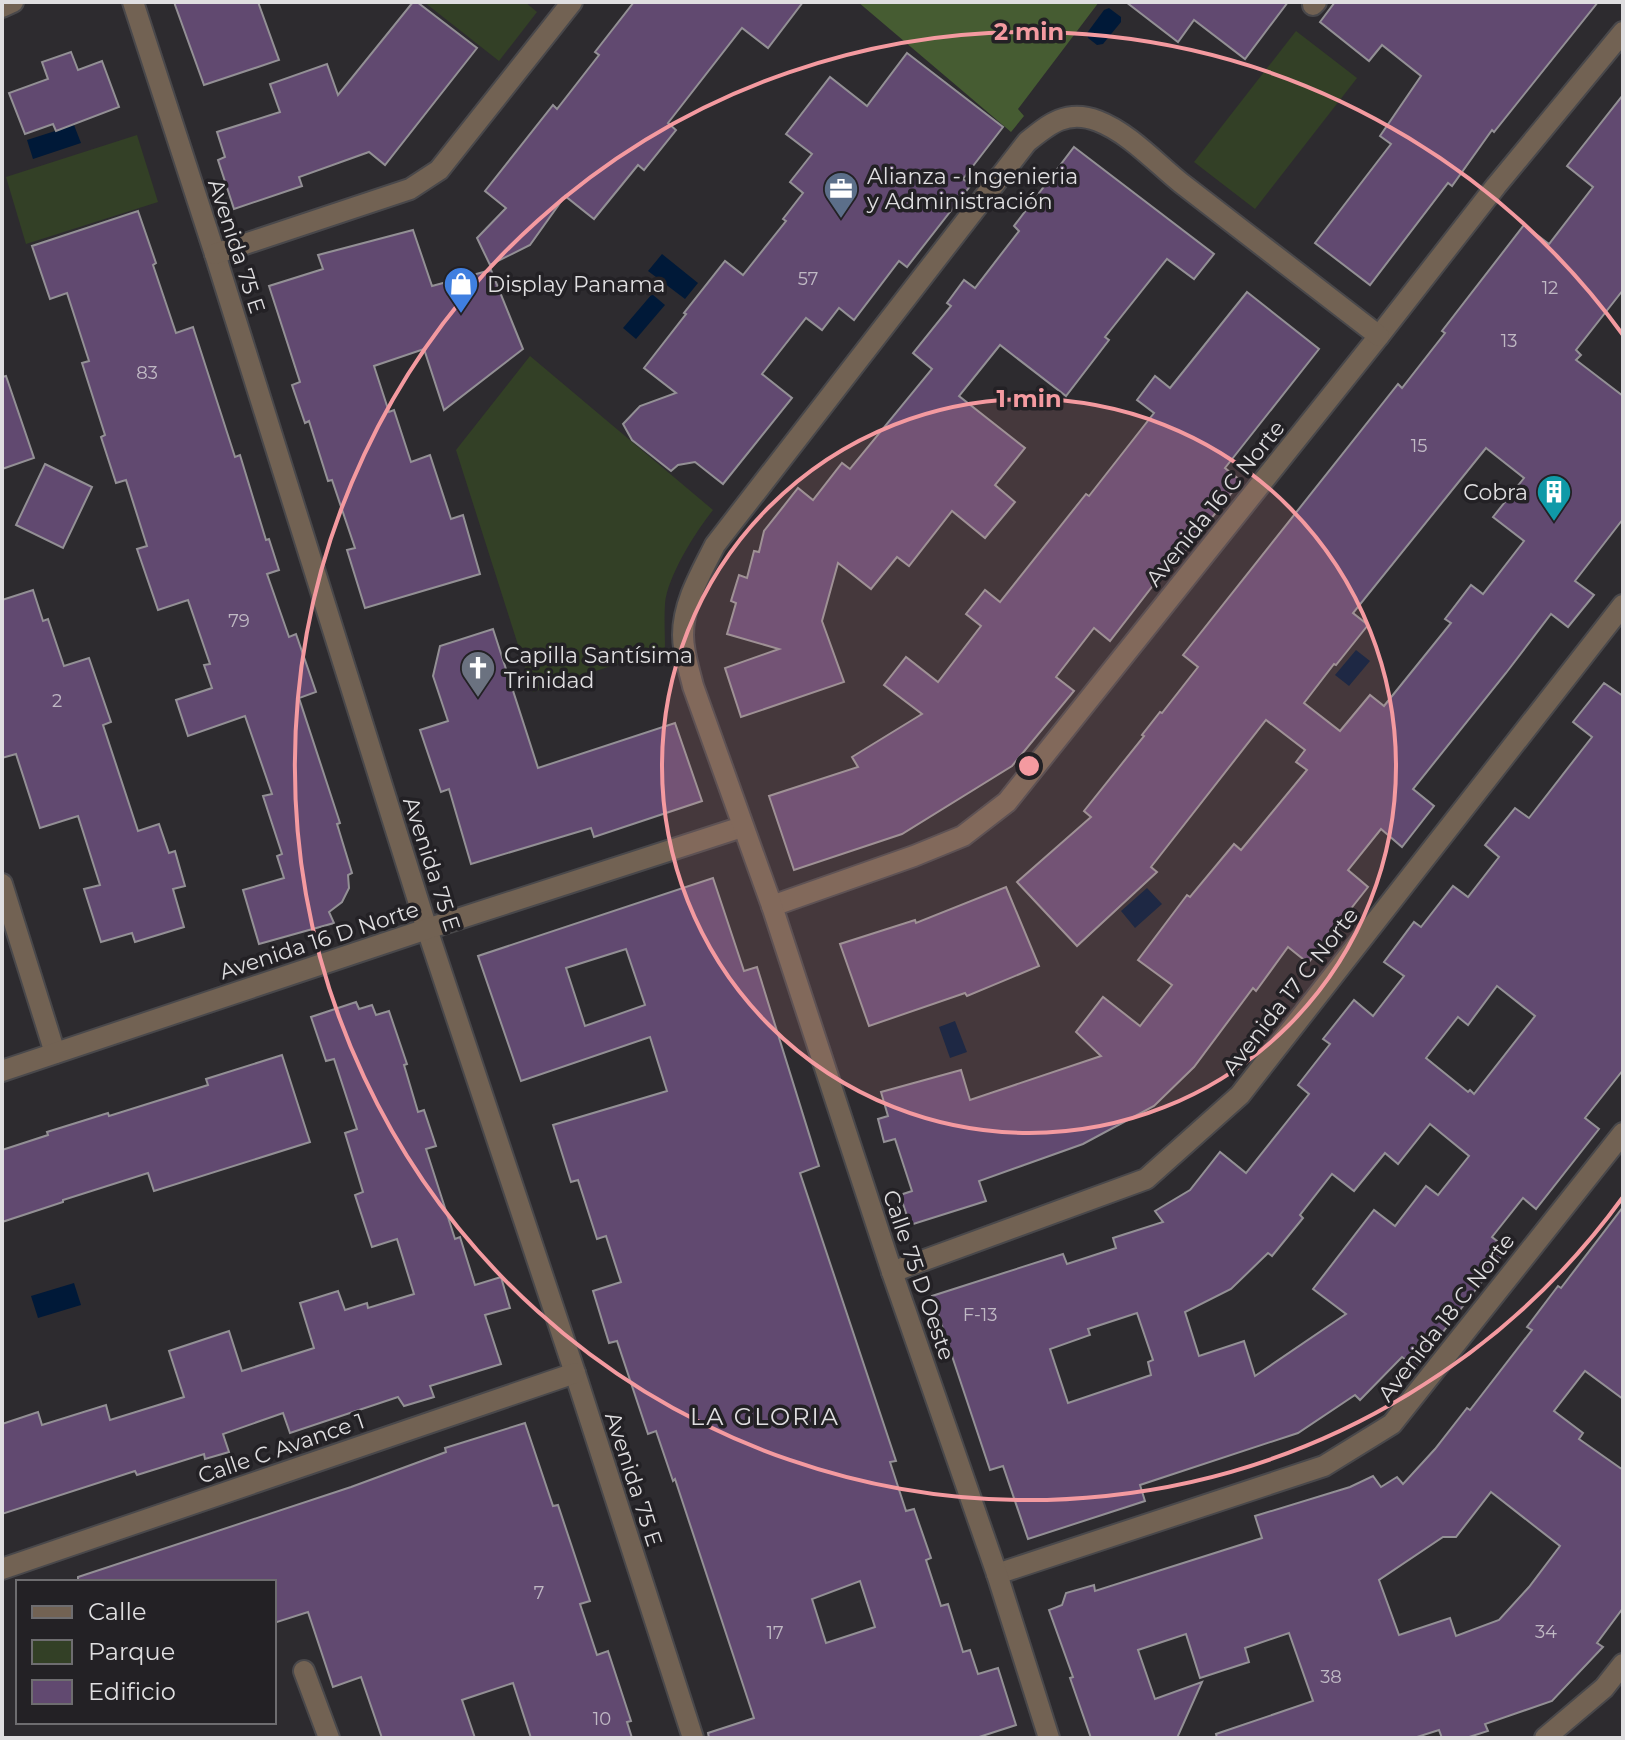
<svg xmlns="http://www.w3.org/2000/svg" width="1625" height="1740" viewBox="0 0 1625 1740" font-family="Montserrat,sans-serif">
<style>
.green{fill:#334026}
.forest{fill:#465c32}
.water{fill:#001938}
.building{fill:#614970;stroke:#939095;stroke-width:2;fill-rule:evenodd}
.lines{fill:none;stroke-linecap:round;stroke-linejoin:round}
.minor-casing{stroke:#49484b;stroke-width:24}
.tertiary-casing{stroke:#49484b;stroke-width:24}
.minor{stroke:#726253;stroke-width:20}
.tertiary{stroke:#726253;stroke-width:20}
.ring{fill:none;stroke:#f49aa0;stroke-width:4}
.labels{text-anchor:middle;stroke-width:7;stroke-linejoin:round;paint-order:stroke}
.number-label{font-size:18px;fill:#c0b9c4}
.poi-label{font-size:22px;fill:#dfdee0;stroke:#232125;text-anchor:start}
.street-label{font-size:22px;fill:#dfdee0;stroke:#232125}
.neighbourhood-label{font-size:24px;letter-spacing:2px;fill:#dfdee0;stroke:#232125}
.centre{fill:#f49aa0;stroke:#232125;stroke-width:4}
.ring-label{font-size:24px;text-anchor:middle;font-weight:bold;fill:#f49aa0;stroke:#232125;stroke-width:7;stroke-linejoin:round;paint-order:stroke}
</style>
<rect width="100%" height="100%" fill="#2d2b2f"/>
<g class="green">
<polygon points="424,2 525,2 537,12 499,61"/>
<polygon points="1296,31 1357,78 1255,209 1194,162"/>
<polygon points="137,135 158,202 26,244 6,177"/>
<path d="M 530,356 L 713,510 C 696,531 667,577 665,604 C 664,619 665,634 665,648 L 533,692 L 456,450 Z"/>
</g>
<polygon class="forest" points="858,2 1099,2 1018,109 1024,116 1011,132"/>
<g class="water">
<polygon points="1109,8 1121,17 1121,22 1103,44 1097,45 1088,38 1087,33 1104,10"/>
<polygon points="74,125 81,143 33,159 27,140"/>
<polygon points="662,254 698,283 685,299 648,271"/>
<polygon points="652,294 665,305 636,339 623,328"/>
<polygon points="1356,650 1370,661 1349,686 1335,675"/>
<polygon points="1147,888 1162,904 1135,928 1121,911"/>
<polygon points="955,1021 967,1052 950,1058 939,1027"/>
<polygon points="74,1283 81,1305 38,1318 31,1296"/>
</g>
<g class="building">
<polygon points="174,2 258,2 279,60 204,85"/>
<polygon points="413,2 417,2 477,48 385,165 369,152 299,177 302,186 234,209 218,160 225,157 217,132 280,112 270,84 327,64 338,95"/>
<polygon points="634,2 803,2 768,48 742,28 668,123 676,130 644,170 638,165 594,219 565,196 530,245 490,265 477,238 506,208 485,191 553,105 557,109 599,55 595,52"/>
<polygon points="1126,2 1288,2 1245,59 1194,20 1178,42"/>
<polygon points="1335,2 1598,2 1494,132 1492,130 1452,186 1448,183 1370,285 1315,243 1391,144 1380,136 1421,76 1382,45 1369,61 1320,22"/>
<polygon points="71,52 78,70 102,61 119,107 56,131 53,124 25,134 9,93 48,79 42,62"/>
<polygon points="907,53 1003,127 963,179 971,185 907,267 899,261 854,320 839,308 822,330 806,318 762,374 792,398 723,484 695,462 678,465 671,471 632,440 623,424 640,406 676,393 644,368 686,314 684,313 725,261 743,275 786,221 783,219 803,193 790,182 812,154 786,134 830,77 867,106"/>
<path d="M 1623,95 L 1623,290 L 1576,350 L 1581,355 L 1576,360 L 1623,396 L 1623,519 L 1575,581 L 1594,595 L 1568,627 L 1551,614 L 1506,673 L 1413,789 L 1434,806 L 1402,847 L 1381,829 L 1348,870 L 1368,887 L 1308,963 L 1288,947 L 1256,991 L 1253,988 L 1194,1067 L 1154,1106 L 1083,1144 L 979,1181 L 986,1201 L 910,1225 L 900,1195 L 912,1191 L 895,1139 L 884,1142 L 878,1119 L 888,1116 L 881,1092 L 961,1070 L 970,1100 L 1101,1056 L 1076,1032 L 1103,997 L 1140,1026 L 1172,985 L 1138,960 L 1187,895 L 1190,897 L 1234,844 L 1241,850 L 1307,770 L 1296,762 L 1305,750 L 1266,720 L 1151,867 L 1157,872 L 1077,946 L 1017,882 L 1091,817 L 1084,811 L 1144,736 L 1142,735 L 1160,712 L 1162,713 L 1198,667 L 1183,655 L 1398,384 L 1402,388 L 1445,333 L 1442,331 L 1524,225 L 1549,244 L 1593,187 L 1567,166 ZM 1486,448 L 1524,478 L 1493,517 L 1524,541 L 1483,594 L 1471,585 L 1445,619 L 1451,623 L 1384,706 L 1370,695 L 1340,731 L 1304,703 L 1334,664 L 1336,665 L 1368,625 L 1353,613 Z"/>
<polygon points="1074,147 1214,254 1194,279 1167,259 1105,337 1109,340 1066,396 1000,345 959,396 1025,448 995,485 1015,502 985,538 952,511 909,566 897,557 871,589 838,563 822,621 844,682 741,717 725,668 779,649 727,634 736,603 731,601 739,575 747,578 754,551 759,552 764,531 798,488 813,500 842,463 850,469 932,369 913,353 951,306 947,303 964,280 975,288 1019,231 1014,226"/>
<polygon points="138,211 156,263 153,265 176,333 193,327 235,457 240,455 266,540 269,539 279,570 267,574 289,637 296,634 316,692 299,698 340,823 337,824 352,873 348,875 349,888 342,902 329,912 334,923 259,944 243,890 284,878 277,856 282,854 263,796 272,794 245,716 188,736 176,700 212,688 204,665 210,664 188,600 158,610 137,549 147,546 126,480 116,483 101,437 105,435 82,363 89,361 67,293 50,299 32,246"/>
<polygon points="413,230 432,286 491,270 523,349 444,410 424,349 374,366 389,412 394,410 411,462 430,455 451,519 463,515 480,574 365,608 347,550 355,548 332,480 328,481 309,421 305,423 292,385 300,382 269,286 323,269 318,255"/>
<polygon points="1247,292 1319,349 1225,468 1241,481 1175,564 1172,561 1110,641 1094,628 1056,677 1074,691 1012,766 902,834 794,870 769,796 858,767 852,757 922,714 884,685 906,657 938,682 981,626 966,614 985,590 1000,602 1086,494 1089,496 1154,413 1137,400 1155,376 1170,388"/>
<polygon points="6,376 34,458 2,469 2,377"/>
<polygon points="45,464 92,487 63,548 16,525"/>
<polygon points="33,590 43,621 48,619 64,666 89,658 111,722 103,725 138,831 159,824 169,853 175,851 185,886 173,889 184,927 135,942 132,933 101,942 84,889 100,885 78,816 40,828 16,754 2,758 2,600"/>
<polygon points="493,629 538,768 675,723 702,801 594,837 591,828 471,864 449,789 441,792 420,730 448,721 433,676 440,646"/>
<path d="M 1604,683 L 1623,696 L 1623,1070 L 1585,1118 L 1599,1129 L 1536,1209 L 1523,1198 L 1492,1237 L 1507,1249 L 1416,1367 L 1402,1357 L 1360,1400 L 1355,1395 L 1298,1433 L 1140,1485 L 1145,1501 L 1028,1539 L 1003,1466 L 990,1470 L 932,1296 L 1063,1254 L 1067,1264 L 1116,1248 L 1113,1238 L 1163,1222 L 1155,1211 L 1190,1190 L 1220,1152 L 1246,1173 L 1309,1094 L 1298,1085 L 1330,1044 L 1323,1039 L 1354,1000 L 1373,1016 L 1404,976 L 1384,962 L 1414,922 L 1421,927 L 1453,886 L 1468,897 L 1499,857 L 1485,845 L 1515,808 L 1529,818 L 1592,737 L 1573,722 ZM 1497,986 L 1535,1016 L 1474,1094 L 1470,1090 L 1468,1092 L 1426,1058 L 1458,1017 L 1468,1025 ZM 1430,1124 L 1469,1156 L 1438,1195 L 1426,1186 L 1395,1226 L 1374,1210 L 1313,1289 L 1346,1314 L 1255,1376 L 1244,1341 L 1199,1356 L 1185,1312 L 1231,1289 L 1268,1253 L 1272,1256 L 1303,1218 L 1300,1215 L 1332,1174 L 1354,1191 L 1385,1153 L 1398,1164 ZM 1137,1313 L 1153,1360 L 1148,1362 L 1151,1375 L 1068,1403 L 1050,1349 L 1090,1335 L 1088,1329 Z"/>
<path d="M 713,878 L 744,971 L 757,967 L 819,1166 L 800,1173 L 896,1461 L 890,1462 L 906,1511 L 914,1509 L 931,1558 L 926,1560 L 941,1606 L 948,1604 L 963,1652 L 970,1650 L 978,1674 L 998,1668 L 1016,1725 L 976,1738 L 709,1738 L 708,1733 L 754,1718 L 675,1479 L 673,1481 L 656,1431 L 648,1434 L 617,1341 L 609,1343 L 593,1291 L 621,1282 L 606,1236 L 597,1239 L 578,1180 L 571,1182 L 553,1125 L 667,1091 L 650,1037 L 521,1081 L 478,956 ZM 626,949 L 645,1005 L 585,1026 L 566,968 ZM 860,1581 L 875,1627 L 826,1643 L 812,1599 Z"/>
<polygon points="1006,887 1039,966 967,996 965,993 869,1026 840,944 915,920 916,923"/>
<polygon points="356,1002 359,1009 372,1005 376,1015 389,1011 407,1064 404,1065 418,1112 424,1110 436,1146 426,1149 455,1239 460,1237 475,1285 501,1277 510,1308 485,1315 501,1364 430,1386 434,1397 404,1406 398,1397 290,1433 283,1413 223,1434 229,1452 205,1459 204,1454 137,1475 135,1471 2,1514 2,1424 38,1412 42,1425 106,1405 110,1420 184,1397 169,1351 229,1331 242,1371 314,1348 300,1303 338,1291 345,1310 367,1303 368,1308 414,1294 397,1239 372,1247 355,1195 363,1192 345,1133 357,1129 334,1059 326,1061 311,1017"/>
<polygon points="282,1055 310,1142 154,1191 148,1173 63,1200 63,1202 2,1222 2,1150 48,1135 47,1132 108,1113 109,1116 208,1085 206,1079"/>
<path d="M 1623,1207 L 1623,1399 L 1585,1371 L 1554,1411 L 1583,1433 L 1579,1439 L 1623,1470 L 1623,1608 L 1597,1643 L 1603,1647 L 1552,1701 L 1485,1724 L 1488,1731 L 1466,1738 L 1442,1738 L 1439,1730 L 1414,1738 L 1217,1738 L 1216,1734 L 1313,1701 L 1289,1633 L 1245,1648 L 1249,1662 L 1200,1678 L 1186,1634 L 1138,1650 L 1155,1699 L 1202,1682 L 1177,1738 L 1091,1738 L 1070,1678 L 1073,1677 L 1049,1610 L 1062,1605 L 1066,1593 L 1094,1585 L 1095,1591 L 1262,1538 L 1255,1516 L 1350,1487 L 1373,1476 L 1381,1487 L 1397,1477 L 1403,1484 L 1435,1449 L 1467,1408 L 1470,1410 L 1532,1330 L 1527,1327 L 1558,1286 L 1561,1288 ZM 1491,1492 L 1560,1546 L 1529,1587 L 1499,1620 L 1456,1636 L 1450,1618 L 1399,1635 L 1379,1580 L 1443,1537 L 1456,1537 Z"/>
<polygon points="525,1423 553,1506 558,1505 590,1601 580,1604 597,1655 608,1651 631,1721 627,1722 632,1738 531,1738 513,1683 462,1700 475,1738 382,1738 361,1677 333,1687 308,1612 274,1623 274,1582 78,1582 78,1577 351,1487 446,1452 445,1448"/>
</g>
<g class="lines">
<defs>
<g id="minor">
<polyline points="133,2 215,254 427,929 575,1373 693,1738"/>
<polyline points="1313,5 1316,2"/>
<polyline points="215,254 410,189 439,170 572,2"/>
<polyline points="2,884 55,1053"/>
<polyline points="772,906 914,856 963,836 1007,802 1379,336 1496,186 1623,32"/>
<polyline points="2,1071 427,929 742,827"/>
<polyline points="892,1272 1146,1179 1240,1095 1623,605"/>
<polyline points="2,1569 575,1373"/>
<polyline points="997,1574 1324,1466 1392,1424 1623,1133"/>
<polyline points="304,1671 329,1738"/>
<path d="M 1049,1738 L 997,1574 L 892,1272 L 772,906 L 693,686 C 689,669 683,653 683,635 C 683,603 701,573 715,545 L 1027,142 C 1049,124 1067,109 1098,121 C 1129,133 1155,162 1181,183 C 1247,234 1313,285 1379,336"/>
<polyline points="1545,1738 1604,1688 1623,1664"/>
</g>
<polyline id="tertiary" points="2,7 13,2"/>
</defs>
<use href="#minor" class="minor-casing"/>
<use href="#tertiary" class="tertiary-casing"/>
<use href="#minor" class="minor"/>
<use href="#tertiary" class="tertiary"/>
</g>
<circle cx="1029" cy="766" r="367" fill="#f49aa0" fill-opacity=".12"/>
<g class="ring">
<circle cx="1029" cy="766" r="367"/>
<path d="M1623 1197A734 734 0 1 1 1623 335"/>
</g>
<defs>
<symbol id="office-pin" viewBox="-11 -11 22 30"><path d="M0 17L-7.5 6A9.5 9.5 0 1 1 7.5 6Z" fill="#5c6f8a" stroke="#232125"/><path d="M-6-3h4V-5.5h4V-3h4V5H-6ZM-1-4.5V-3h2v-1.5ZM-6 0V1H6V0Z" fill="#fff"/></symbol>
<symbol id="shop-pin" viewBox="-11 -11 22 30"><path d="M0 17L-7.5 6A9.5 9.5 0 1 1 7.5 6Z" fill="#3f7fe0" stroke="#232125"/><path d="M-5-2.5h2.3a2.7 3.5 0 0 1 5.4 0H5L5.5 6h-11ZM-1.5-2.5h3a1.5 2.3 0 0 0-3 0Z" fill="#fff"/></symbol>
<symbol id="building-pin" viewBox="-11 -11 22 30"><path d="M0 17L-7.5 6A9.5 9.5 0 1 1 7.5 6Z" fill="#0f9aa8" stroke="#232125"/><path d="M-4-6H4V6H1V3H-1V6H-4ZM-2.5-4.3h1.7v1.8h-1.7ZM.8-4.3h1.7v1.8H.8ZM-2.5-1h1.7V.8h-1.7ZM.8-1h1.7V.8H.8Z" fill="#fff"/></symbol>
<symbol id="church-pin" viewBox="-11 -11 22 30"><path d="M0 17L-7.5 6A9.5 9.5 0 1 1 7.5 6Z" fill="#6b7280" stroke="#232125"/><path d="M-1.2-6h2.4v3.5h3.3v2.4h-3.3V6h-2.4V-.1h-3.3v-2.4h3.3Z" fill="#fff"/></symbol>
</defs>
<g fill-rule="evenodd">
<use href="#office-pin" x="821" y="169" width="40" height="54"/>
<use href="#shop-pin" x="441" y="264" width="40" height="54"/>
<use href="#building-pin" x="1534" y="472" width="40" height="54"/>
<use href="#church-pin" x="458" y="648" width="40" height="54"/>
</g>
<g class="labels">
<g class="number-label">
<text x="808" y="285">57</text>
<text x="1550" y="294">12</text>
<text x="1509" y="347">13</text>
<text x="147" y="379">83</text>
<text x="1419" y="452">15</text>
<text x="239" y="627">79</text>
<text x="57" y="707">2</text>
<text x="980" y="1321">F-13</text>
<text x="539" y="1599">7</text>
<text x="1546" y="1638">34</text>
<text x="775" y="1639">17</text>
<text x="1331" y="1683">38</text>
<text x="602" y="1725">10</text>
</g>
<g class="poi-label">
<text x="867" y="184">Alianza - Ingenieria<tspan x="867" dy="25">y Administración</tspan></text>
<text x="487" y="292">Display Panama</text>
<text x="1528" y="500" text-anchor="end">Cobra</text>
<text x="504" y="663">Capilla Santísima<tspan x="504" dy="25">Trinidad</tspan></text>
</g>
<g class="street-label">
<text transform="translate(237 246) rotate(72)" y="8">Avenida 75 E</text>
<text transform="translate(1215 503) rotate(-51)" y="8">Avenida 16 C Norte</text>
<text transform="translate(432 864) rotate(72)" y="8">Avenida 75 E</text>
<text transform="translate(319 940) rotate(-18)" y="8">Avenida 16 D Norte</text>
<text transform="translate(1290 991) rotate(-52)" y="8">Avenida 17 C Norte</text>
<text transform="translate(919 1275) rotate(71)" y="8">Calle 75 D Oeste</text>
<text transform="translate(1446 1317) rotate(-52)" y="8">Avenida 18 C Norte</text>
<text transform="translate(281 1448) rotate(-19)" y="8">Calle C Avance 1</text>
<text transform="translate(634 1479) rotate(72)" y="8">Avenida 75 E</text>
</g>
<g class="neighbourhood-label">
<text x="765" y="1425">LA GLORIA</text>
</g>
</g>
<circle cx="1029" cy="766" r="12" class="centre"/>
<g class="ring-label">
<text x="1029" y="40">2 min</text>
<text x="1029" y="407">1 min</text>
</g>
<rect width="1625" height="1740" fill="none" stroke="#dfdee0" stroke-width="8"/>
<rect x="16" y="1580" width="260" height="144" fill="#232125" stroke="#6e6d70" stroke-width="2"/>
<rect x="32" y="1606" width="40" height="12" fill="#726253" stroke="#6e6d70" stroke-width="2"/>
<text x="88" y="1620" font-size="24" fill="#dfdee0">Calle</text>
<rect x="32" y="1640" width="40" height="24" fill="#334026" stroke="#6e6d70" stroke-width="2"/>
<text x="88" y="1660" font-size="24" fill="#dfdee0">Parque</text>
<rect x="32" y="1680" width="40" height="24" fill="#614970" stroke="#6e6d70" stroke-width="2"/>
<text x="88" y="1700" font-size="24" fill="#dfdee0">Edificio</text>
</svg>
